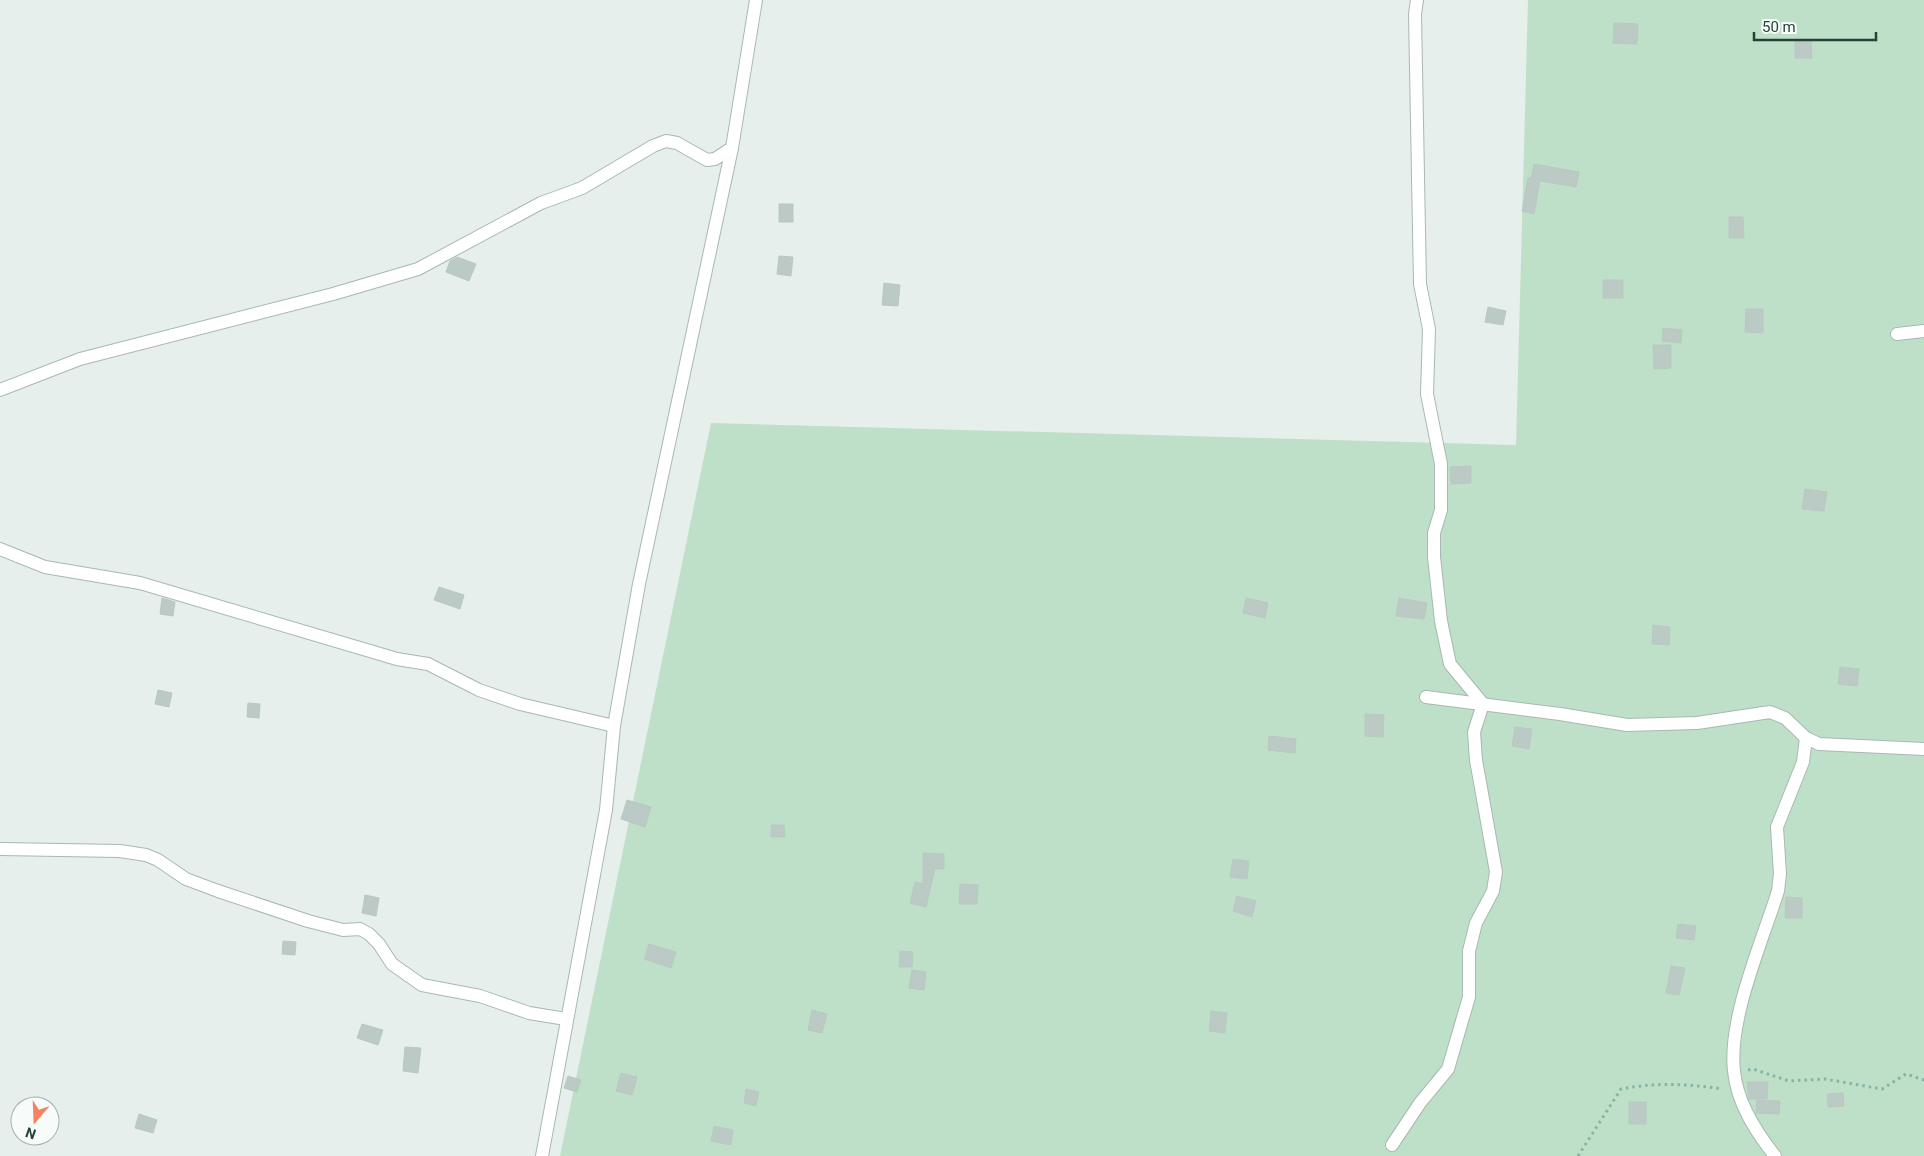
<svg xmlns="http://www.w3.org/2000/svg" width="1924" height="1156" viewBox="0 0 1924 1156" font-family="Roboto,sans-serif">
<style>
.green{fill:#bfe0c8}
.building{fill:#bbcac4;stroke:#b8c9c2}
.lines{fill:none;stroke-linecap:round;stroke-linejoin:round}
.street-casing{stroke:#a8b8b2;stroke-width:14}
.path{stroke:#86b3a5;stroke-width:3;stroke-dasharray:2.5 4;stroke-linecap:butt}
.street{stroke:#fff;stroke-width:12}
</style>
<rect width="100%" height="100%" fill="#e6efeb"/>
<polygon class="green" points="1528,0 1924,0 1924,1156 560,1156 711,423 1516,445"/>
<g class="building">
<polygon points="1614,23 1638,24 1637,44 1613,43"/>
<polygon points="1795,41 1811,41 1812,58 1795,58"/>
<polygon points="1534,164 1579,172 1576,187 1540,181 1534,214 1522,211 1528,178 1531,178"/>
<rect x="779" y="204" width="14" height="18"/>
<polygon points="1729,217 1743,217 1744,238 1729,238"/>
<polygon points="779,256 793,257 791,276 777,274"/>
<polygon points="457,257 476,264 469,281 446,272 450,261"/>
<rect x="1603" y="280" width="20" height="18"/>
<polygon points="884,283 900,285 898,306 882,305"/>
<polygon points="1488,307 1506,311 1503,325 1485,322"/>
<polygon points="1746,309 1763,309 1763,333 1745,332"/>
<polygon points="1663,328 1682,330 1681,343 1662,341"/>
<polygon points="1653,345 1671,345 1671,368 1654,369"/>
<polygon points="1471,466 1471,483 1451,484 1450,467"/>
<polygon points="1805,489 1827,492 1824,511 1802,509"/>
<polygon points="439,587 464,595 460,609 434,600"/>
<polygon points="162,598 175,602 173,616 160,614"/>
<polygon points="1246,598 1268,603 1265,618 1243,613"/>
<polygon points="1399,598 1427,603 1424,619 1396,616"/>
<polygon points="1653,625 1670,627 1669,645 1652,644"/>
<polygon points="1840,667 1859,669 1857,686 1838,684"/>
<polygon points="158,690 172,693 169,707 155,704"/>
<polygon points="248,703 260,704 259,718 247,717"/>
<polygon points="1365,714 1384,715 1383,737 1365,736"/>
<polygon points="1515,727 1532,729 1529,749 1512,746"/>
<polygon points="1269,736 1296,739 1295,753 1268,750"/>
<polygon points="627,800 651,807 645,827 621,819"/>
<polygon points="771,825 784,825 785,837 771,837"/>
<polygon points="923,853 944,854 944,869 935,869 926,907 910,903 915,882 923,884"/>
<polygon points="1233,859 1249,861 1247,879 1230,877"/>
<polygon points="960,884 978,885 977,904 959,904"/>
<polygon points="365,895 379,898 376,916 362,913"/>
<polygon points="1237,896 1256,901 1252,917 1233,911"/>
<polygon points="1786,897 1802,898 1802,918 1785,918"/>
<polygon points="1678,924 1696,926 1694,940 1676,938"/>
<polygon points="283,941 296,942 295,955 282,954"/>
<polygon points="649,944 676,952 671,968 644,959"/>
<polygon points="900,951 913,952 912,967 899,967"/>
<polygon points="1671,966 1685,968 1679,995 1666,993"/>
<polygon points="912,970 926,972 924,990 909,988"/>
<polygon points="812,1010 827,1014 822,1033 808,1030"/>
<polygon points="1211,1011 1227,1013 1225,1033 1209,1031"/>
<polygon points="362,1024 383,1030 378,1045 357,1038"/>
<polygon points="405,1047 421,1048 418,1073 403,1071"/>
<polygon points="621,1073 637,1077 632,1095 616,1091"/>
<polygon points="568,1076 581,1080 577,1092 564,1088"/>
<polygon points="1747,1082 1768,1082 1767,1099 1749,1099"/>
<polygon points="746,1089 759,1092 756,1106 744,1103"/>
<polygon points="1843,1093 1844,1106 1828,1107 1827,1094"/>
<polygon points="1757,1100 1780,1101 1779,1114 1756,1113"/>
<rect x="1629" y="1102" width="17" height="22"/>
<polygon points="139,1114 157,1120 153,1133 135,1128"/>
<polygon points="714,1126 733,1130 731,1145 711,1141"/>
</g>
<g class="lines">
<defs>
<g id="street">
<polyline points="1897,334 1924,331"/>
<polyline points="0,390 80,359 333,294 418,269 541,203 582,188 653,146 666,141 677,143 707,160 715,159 732,148"/>
<polyline points="0,549 45,567 140,583 397,659 428,664 479,690 520,704 614,726"/>
<polyline points="1426,697 1560,714 1627,725 1697,723 1770,712 1785,718 1806,738 1819,744 1924,749"/>
<polyline points="0,849 120,851 146,855 158,860 186,879 218,891 308,921 343,930 360,929 369,934 379,944 392,964 422,985 480,996 529,1013 566,1019"/>
<polyline points="1392,1145 1420,1103 1448,1069 1469,997 1469,951 1476,923 1493,891 1496,872 1476,760 1474,732 1483,704 1450,664 1441,621 1434,557 1434,533 1441,510 1441,464 1427,394 1429,329 1420,284 1415,14 1417,0"/>
<polyline points="542,1156 606,810 614,726 639,584 732,148 756,0"/>
<path d="M 1775,1156 C 1756,1132 1737,1103 1734,1071 C 1728,1019 1762,942 1778,891 L 1780,874 L 1777,827 L 1803,762 L 1806,738"/>
</g>
</defs>
<use href="#street" class="street-casing"/>
<g class="path">
<polyline points="1748,1070 1753,1069 1789,1081 1825,1079 1882,1089 1906,1074 1924,1080"/>
<path d="M 1578,1156 L 1621,1089 C 1656,1082 1688,1084 1723,1089"/>
</g>
<use href="#street" class="street"/>
</g>
<g transform="translate(35 1121) rotate(199)"><circle r="24" fill="#f7fbf9" stroke="#a3b1ad"/>
<path d="M0-4L9 19L0 12L-9 19Z" fill="#f4845f"/>
<text y="-8" font-size="14" font-weight="bold" text-anchor="middle" fill="#24423a">N</text>
</g>
<path d="M1754 32v8h122v-8" fill="none" stroke="#24423a" stroke-width="2.5"/>
<text x="1762" y="32" font-size="15" fill="#24423a" stroke="#f7fbf9" stroke-width="4" paint-order="stroke">50 m</text>
</svg>
